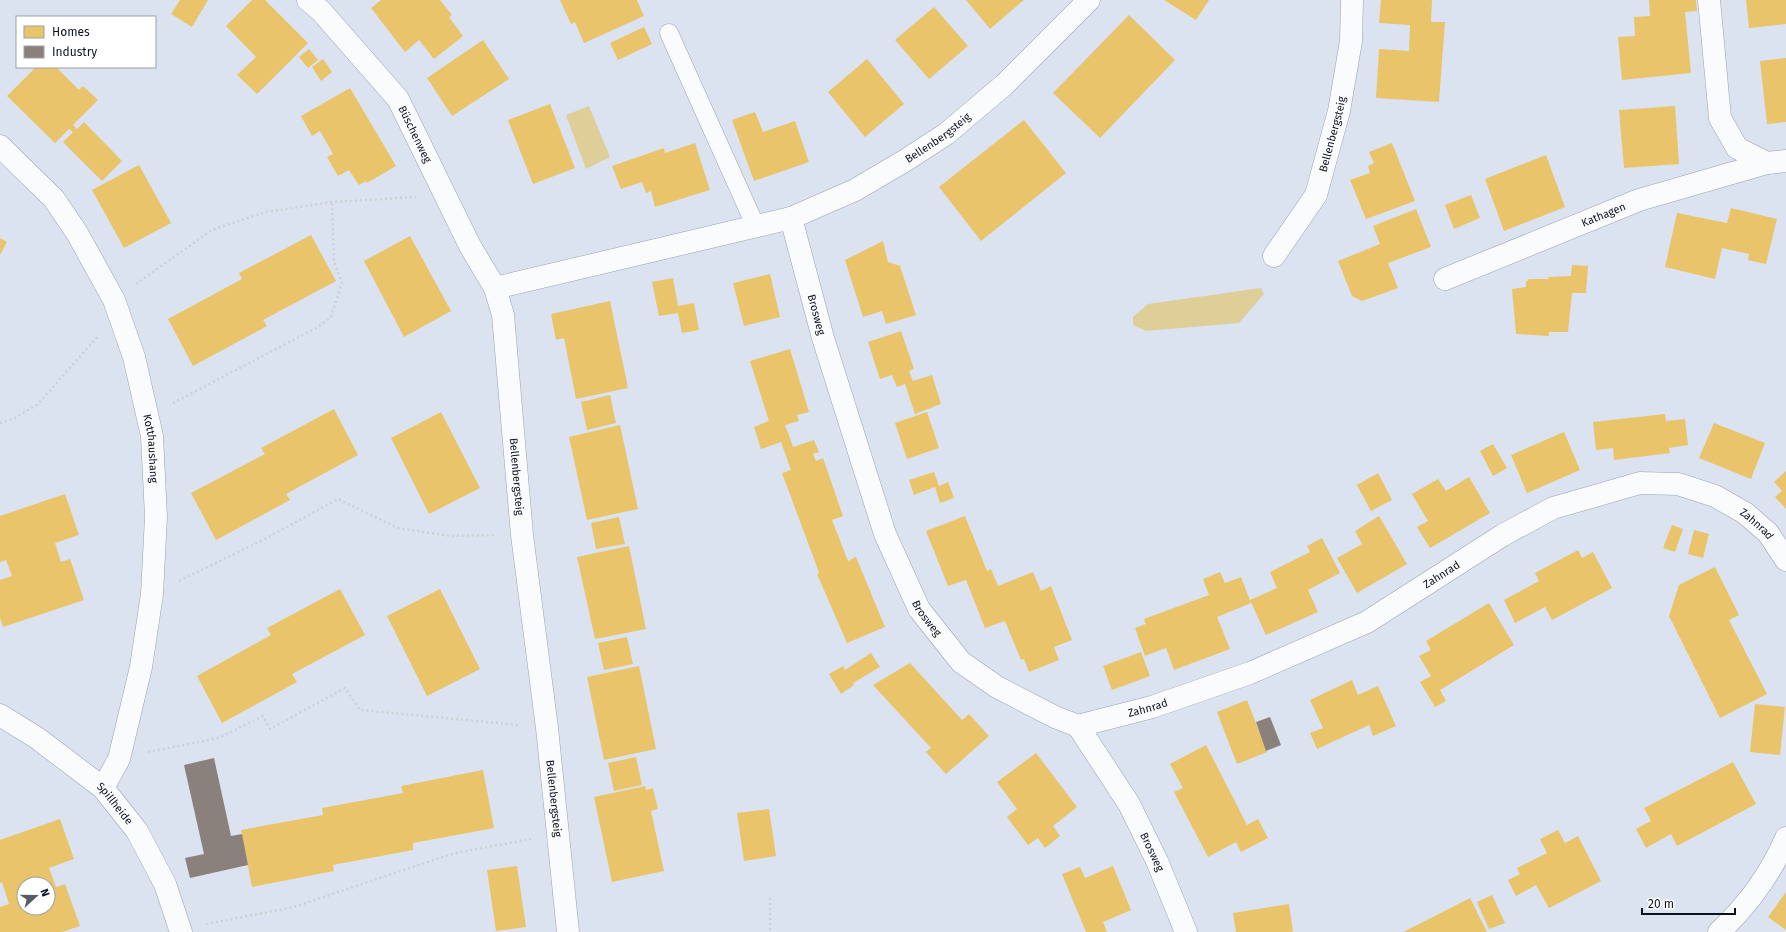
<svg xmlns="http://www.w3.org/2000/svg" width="1786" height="932" viewBox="0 0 1786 932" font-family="'Fira Sans',sans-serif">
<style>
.water{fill:#decf99}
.homes{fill:#e9c46a;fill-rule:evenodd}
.industry{fill:#8a817c}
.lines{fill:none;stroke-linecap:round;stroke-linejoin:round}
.lane-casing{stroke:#9ba2ad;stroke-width:19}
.street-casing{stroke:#9ba2ad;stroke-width:23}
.path{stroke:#ced0d4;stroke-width:2.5;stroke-dasharray:2 3;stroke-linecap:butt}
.lane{stroke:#fafbfd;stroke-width:18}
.street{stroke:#fafbfd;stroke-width:22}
.labels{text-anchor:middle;stroke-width:4;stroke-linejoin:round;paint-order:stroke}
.street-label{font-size:11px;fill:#0d131e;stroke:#fff}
</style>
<rect width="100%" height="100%" fill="#dbe3f1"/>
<g class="water">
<polygon points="589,106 610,157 586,169 566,115"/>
<polygon points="1261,288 1264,294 1239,323 1146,331 1133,325 1133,317 1148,304"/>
</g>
<g class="homes">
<polygon points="180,0 208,0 192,27 171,14"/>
<polygon points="252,0 265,0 308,43 257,94 237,75 256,57 226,26"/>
<polygon points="381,0 440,0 452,15 449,17 463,36 434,59 419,40 405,52 371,8"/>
<polygon points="560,0 637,0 644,16 584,43 575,22 571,24"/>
<polygon points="966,0 1024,0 990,29"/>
<polygon points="1164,0 1209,0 1196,20"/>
<polygon points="1381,0 1432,0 1431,22 1445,22 1439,102 1376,98 1379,49 1409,51 1410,25 1379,23"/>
<polygon points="1649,0 1696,0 1697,11 1685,12 1691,73 1622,80 1618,37 1635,36 1634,17 1650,16"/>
<polygon points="1746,0 1786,0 1786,24 1749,28"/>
<polygon points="934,7 968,46 929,79 895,40"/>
<polygon points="1129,15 1175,60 1100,138 1053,93"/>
<polygon points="644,27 652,44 618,60 610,43"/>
<polygon points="483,40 509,79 452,116 427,78"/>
<polygon points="309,49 318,60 308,68 299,57"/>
<polygon points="1786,58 1786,122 1767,124 1760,61"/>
<polygon points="323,59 332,72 321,81 312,67"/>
<polygon points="867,59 904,104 865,137 828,92"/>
<polygon points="36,67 56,67 79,90 83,86 98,100 73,125 77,129 84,122 122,161 102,181 63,142 73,132 69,129 55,143 7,96"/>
<polygon points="350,88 396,166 367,183 366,181 359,185 349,170 338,176 327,157 333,154 320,131 312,136 301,116"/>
<polygon points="550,104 575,168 533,184 508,120"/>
<polygon points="1675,106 1679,164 1624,168 1619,110"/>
<polygon points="755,112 763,132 795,121 809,162 754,181 732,120"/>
<polygon points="1024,120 1066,173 981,241 939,187"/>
<polygon points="695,143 710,190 655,207 651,191 646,193 642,182 621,189 612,166 664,148 665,153"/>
<polygon points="1392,143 1415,201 1366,219 1350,180 1370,173 1368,166 1374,163 1369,152"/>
<polygon points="1546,155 1565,207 1504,231 1485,179"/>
<polygon points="139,165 171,223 124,248 92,190"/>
<polygon points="1471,195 1480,218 1454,229 1445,205"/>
<polygon points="1731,208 1777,219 1766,264 1748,260 1749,254 1722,248 1715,279 1665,267 1677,213 1727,223"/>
<polygon points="1416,209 1431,247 1388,263 1398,288 1362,301 1352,296 1338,261 1380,244 1373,226"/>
<polygon points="311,235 336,281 263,320 267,326 193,366 168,319 242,279 239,273"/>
<polygon points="410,236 451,311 404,337 364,261"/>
<polygon points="0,238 7,242 0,255"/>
<polygon points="883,241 888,262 900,266 916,315 886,324 882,311 863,317 845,260"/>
<polygon points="1572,265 1588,266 1586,293 1572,293 1568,332 1549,332 1549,336 1516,334 1512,289 1526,287 1526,282 1529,279 1549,279 1548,277 1571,276"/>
<polygon points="770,274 780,317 744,326 733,283"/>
<polygon points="673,278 678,306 694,303 699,330 682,333 678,313 659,316 652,282"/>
<polygon points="610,301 628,388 576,399 564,338 556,340 551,314"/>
<polygon points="901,331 914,369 909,371 913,381 932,375 941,404 915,414 905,384 897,387 892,375 880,379 868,342"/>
<polygon points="790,349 809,412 797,415 799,421 785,425 790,438 793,447 814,440 819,452 813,454 816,461 823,458 843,516 832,520 848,561 856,557 885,627 847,643 817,574 819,573 814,559 782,473 791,470 781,442 761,449 754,427 769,421 750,361"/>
<polygon points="610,395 616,423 587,430 581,402"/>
<polygon points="334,409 358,455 286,494 290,500 216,540 191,493 265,454 261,448"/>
<polygon points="441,412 480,488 429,514 391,438"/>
<polygon points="927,412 939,448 907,459 895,423"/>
<polygon points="1665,414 1666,421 1685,419 1688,445 1669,448 1670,453 1614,460 1613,448 1596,450 1593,422"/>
<polygon points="1714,423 1765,443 1751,479 1699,458"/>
<polygon points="620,425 638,509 587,520 569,437"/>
<polygon points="1564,432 1580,470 1527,493 1511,455"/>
<polygon points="1493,444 1507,468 1493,476 1480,451"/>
<polygon points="1786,471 1786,509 1775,497 1782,491 1774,482"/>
<polygon points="934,472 939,486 948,482 954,498 940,503 935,487 914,495 909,480"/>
<polygon points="1378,473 1392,500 1371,511 1357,485"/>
<polygon points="1469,477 1490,513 1430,548 1417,527 1428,521 1412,494 1438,479 1446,491"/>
<polygon points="65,494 79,535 55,543 61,562 70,559 84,600 3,627 0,618 0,580 12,576 6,560 0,562 0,516"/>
<polygon points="965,516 987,571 991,569 998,586 1033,572 1041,591 1051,586 1072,640 1054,647 1059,660 1029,672 1024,659 1021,660 1005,621 985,628 966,580 948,586 926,531"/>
<polygon points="1379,516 1407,564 1357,593 1337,558 1362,544 1355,531"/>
<polygon points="619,517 625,544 596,549 591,523"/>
<polygon points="1672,525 1683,529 1675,552 1663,548"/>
<polygon points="1694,530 1709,534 1703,558 1688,554"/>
<polygon points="1322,538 1340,573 1308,590 1318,612 1266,635 1250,600 1277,588 1270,572 1310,552 1307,546"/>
<polygon points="629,546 646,629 595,639 577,557"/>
<polygon points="1578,550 1582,558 1593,552 1612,588 1552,620 1545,607 1515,623 1504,600 1539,581 1535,573"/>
<polygon points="1715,567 1739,615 1729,620 1767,694 1720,718 1669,616 1679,585"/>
<polygon points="1220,572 1225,583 1241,577 1251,603 1217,617 1230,649 1174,670 1166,648 1145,656 1135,628 1146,624 1144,619 1209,595 1203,579"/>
<polygon points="340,589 365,635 292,674 297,682 222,723 197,676 271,635 267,628"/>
<polygon points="440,589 480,669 427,696 387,616"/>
<polygon points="1489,603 1514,645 1440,690 1446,701 1435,707 1420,682 1431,676 1419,656 1431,650 1426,641"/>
<polygon points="627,637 633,664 604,670 598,643"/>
<polygon points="1141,652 1150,676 1112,690 1103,666"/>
<polygon points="871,653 880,667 853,683 854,685 841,694 829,674 843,666 845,670"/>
<polygon points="910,663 962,720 969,714 989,736 946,774 926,752 931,748 873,685"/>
<polygon points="639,666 656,749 604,760 587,677"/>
<polygon points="1352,680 1358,695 1378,686 1396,726 1373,736 1369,725 1317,749 1310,733 1323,728 1310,700"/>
<polygon points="1247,700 1267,752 1237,764 1217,712"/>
<polygon points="1755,704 1785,707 1780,755 1750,752"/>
<polygon points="1206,745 1247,825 1258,819 1268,838 1241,852 1236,842 1208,857 1174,792 1183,788 1170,764"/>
<polygon points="1036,753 1077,807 1053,826 1060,836 1045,848 1038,838 1028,845 1007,817 1017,809 997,782"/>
<polygon points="636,757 642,785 614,791 608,763"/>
<polygon points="1733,762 1756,804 1677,846 1671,834 1646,848 1636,829 1651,821 1644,808"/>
<polygon points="483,770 494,828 413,843 413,850 333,865 334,871 252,887 241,830 323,815 322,808 403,793 401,786"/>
<polygon points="645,786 646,790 653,788 658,809 651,811 664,871 612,882 594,797"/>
<polygon points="769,809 776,856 744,861 737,813"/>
<path d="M 60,819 L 74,859 L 49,868 L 56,887 L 65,884 L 80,926 L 62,932 L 0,932 L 0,907 L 9,904 L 2,882 L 0,883 L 0,840 ZM 24,884 L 48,884 L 48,908 L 24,908 Z"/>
<polygon points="1558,830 1565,843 1578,836 1601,881 1549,908 1536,885 1516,896 1508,880 1520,874 1517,868 1547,853 1540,839"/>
<polygon points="517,866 526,927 496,931 487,870"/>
<polygon points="1113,866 1131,910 1103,922 1107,932 1086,932 1062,874 1080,867 1085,878"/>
<polygon points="1786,892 1786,930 1768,917"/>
<polygon points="1492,895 1505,923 1489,929 1477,902"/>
<polygon points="1470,898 1487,932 1403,932 1423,922"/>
<polygon points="1289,904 1293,932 1236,932 1233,913"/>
</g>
<g class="industry">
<polygon points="1270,717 1281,745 1266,751 1256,722"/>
<polygon points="214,758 231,836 242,834 248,865 190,878 185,858 204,854 184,765"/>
</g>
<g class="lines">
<defs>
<polyline id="lane" points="669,33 756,227"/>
<g id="street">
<path id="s1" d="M 308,0 L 321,11 L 398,99 L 470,246 L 495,288 L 503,315 L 522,535 L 547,728 L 568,932"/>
<polyline points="1709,0 1720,118 1737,148 1767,163 1786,161"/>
<path id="s2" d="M 0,146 L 54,199 L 77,233 L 114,300 L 134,357 L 152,436 L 156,517 L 152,594 L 141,667 L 119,759 L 103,788"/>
<path id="s3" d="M 791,218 L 823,338 L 885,534 L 919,609 L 961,662 L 997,687 L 1055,717 L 1078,726 L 1129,804 L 1157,861 L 1186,932"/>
<path id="s4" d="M 1274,256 L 1316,195 L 1339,111 L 1351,41 L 1352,0"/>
<path id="s5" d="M 1445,279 L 1639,200 L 1767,163"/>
<path id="s6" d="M 495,288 L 791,218 L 855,190 L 906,160 L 946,134 L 1004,85 L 1089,0"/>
<path id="s7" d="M 0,715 L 37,738 L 103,788 L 137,831 L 165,884 L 181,932"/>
<path id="s8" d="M 1078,726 L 1152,707 L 1250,673 L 1367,622 L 1503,535 L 1553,508 L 1640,483 L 1678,484 L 1715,496 L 1745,513 L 1768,533 L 1786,560"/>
<path d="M 1719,932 C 1748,905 1770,875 1786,838"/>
</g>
</defs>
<use href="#lane" class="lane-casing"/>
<use href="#street" class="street-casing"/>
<g class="path">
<polyline points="136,284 212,230 266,212 332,202 416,197"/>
<polyline points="173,403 318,327 331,317 342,283 334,261 332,202"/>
<polyline points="0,423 13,419 38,404 98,336"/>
<polyline points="179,581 263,540 338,499 398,528 451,536 495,535"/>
<polyline points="148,752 219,738 263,716 270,729 345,688 360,710 519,725"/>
<polyline points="770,898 770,932"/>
<polyline points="206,924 294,907 455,853 532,839"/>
</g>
<use href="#lane" class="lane"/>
<use href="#street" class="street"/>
</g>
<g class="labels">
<g class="street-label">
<text dy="4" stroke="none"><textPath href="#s1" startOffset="173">Büschenweg</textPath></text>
<text dy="4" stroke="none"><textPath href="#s4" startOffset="137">Bellenbergsteig</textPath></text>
<text dy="4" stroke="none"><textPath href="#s6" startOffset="472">Bellenbergsteig</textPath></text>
<text dy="4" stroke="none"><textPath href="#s5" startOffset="171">Kathagen</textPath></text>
<text dy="4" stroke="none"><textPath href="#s3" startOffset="100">Brosweg</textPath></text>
<text dy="4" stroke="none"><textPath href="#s2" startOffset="347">Kotthaushang</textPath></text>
<text dy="4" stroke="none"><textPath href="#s1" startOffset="537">Bellenbergsteig</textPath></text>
<text dy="4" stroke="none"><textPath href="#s8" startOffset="744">Zahnrad</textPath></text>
<text dy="4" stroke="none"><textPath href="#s8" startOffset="396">Zahnrad</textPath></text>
<text dy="4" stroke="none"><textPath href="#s3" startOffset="424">Brosweg</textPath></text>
<text dy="4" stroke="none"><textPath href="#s8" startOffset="72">Zahnrad</textPath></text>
<text dy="4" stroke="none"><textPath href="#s1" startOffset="861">Bellenbergsteig</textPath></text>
<text dy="4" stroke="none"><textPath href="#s7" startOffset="146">Spillheide</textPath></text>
<text dy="4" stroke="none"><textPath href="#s3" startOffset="760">Brosweg</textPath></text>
</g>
</g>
<rect x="16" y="16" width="140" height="52" fill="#ffffff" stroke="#9ea1a5"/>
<rect x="24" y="26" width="20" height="12" fill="#e9c46a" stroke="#9ea1a5"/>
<text x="52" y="36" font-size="12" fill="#0d131e">Homes</text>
<rect x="24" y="46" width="20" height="12" fill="#8a817c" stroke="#9ea1a5"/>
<text x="52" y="56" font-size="12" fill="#0d131e">Industry</text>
<g transform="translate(36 896) rotate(69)"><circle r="19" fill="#ffffff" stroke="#9ea1a5"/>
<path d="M0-3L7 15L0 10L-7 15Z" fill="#555c68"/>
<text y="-6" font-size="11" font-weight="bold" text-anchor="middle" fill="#0d131e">N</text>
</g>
<path d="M1642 908v6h93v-6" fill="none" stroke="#0d131e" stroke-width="2"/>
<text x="1648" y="908" font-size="12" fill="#0d131e" stroke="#ffffff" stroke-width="3" paint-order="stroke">20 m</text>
</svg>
